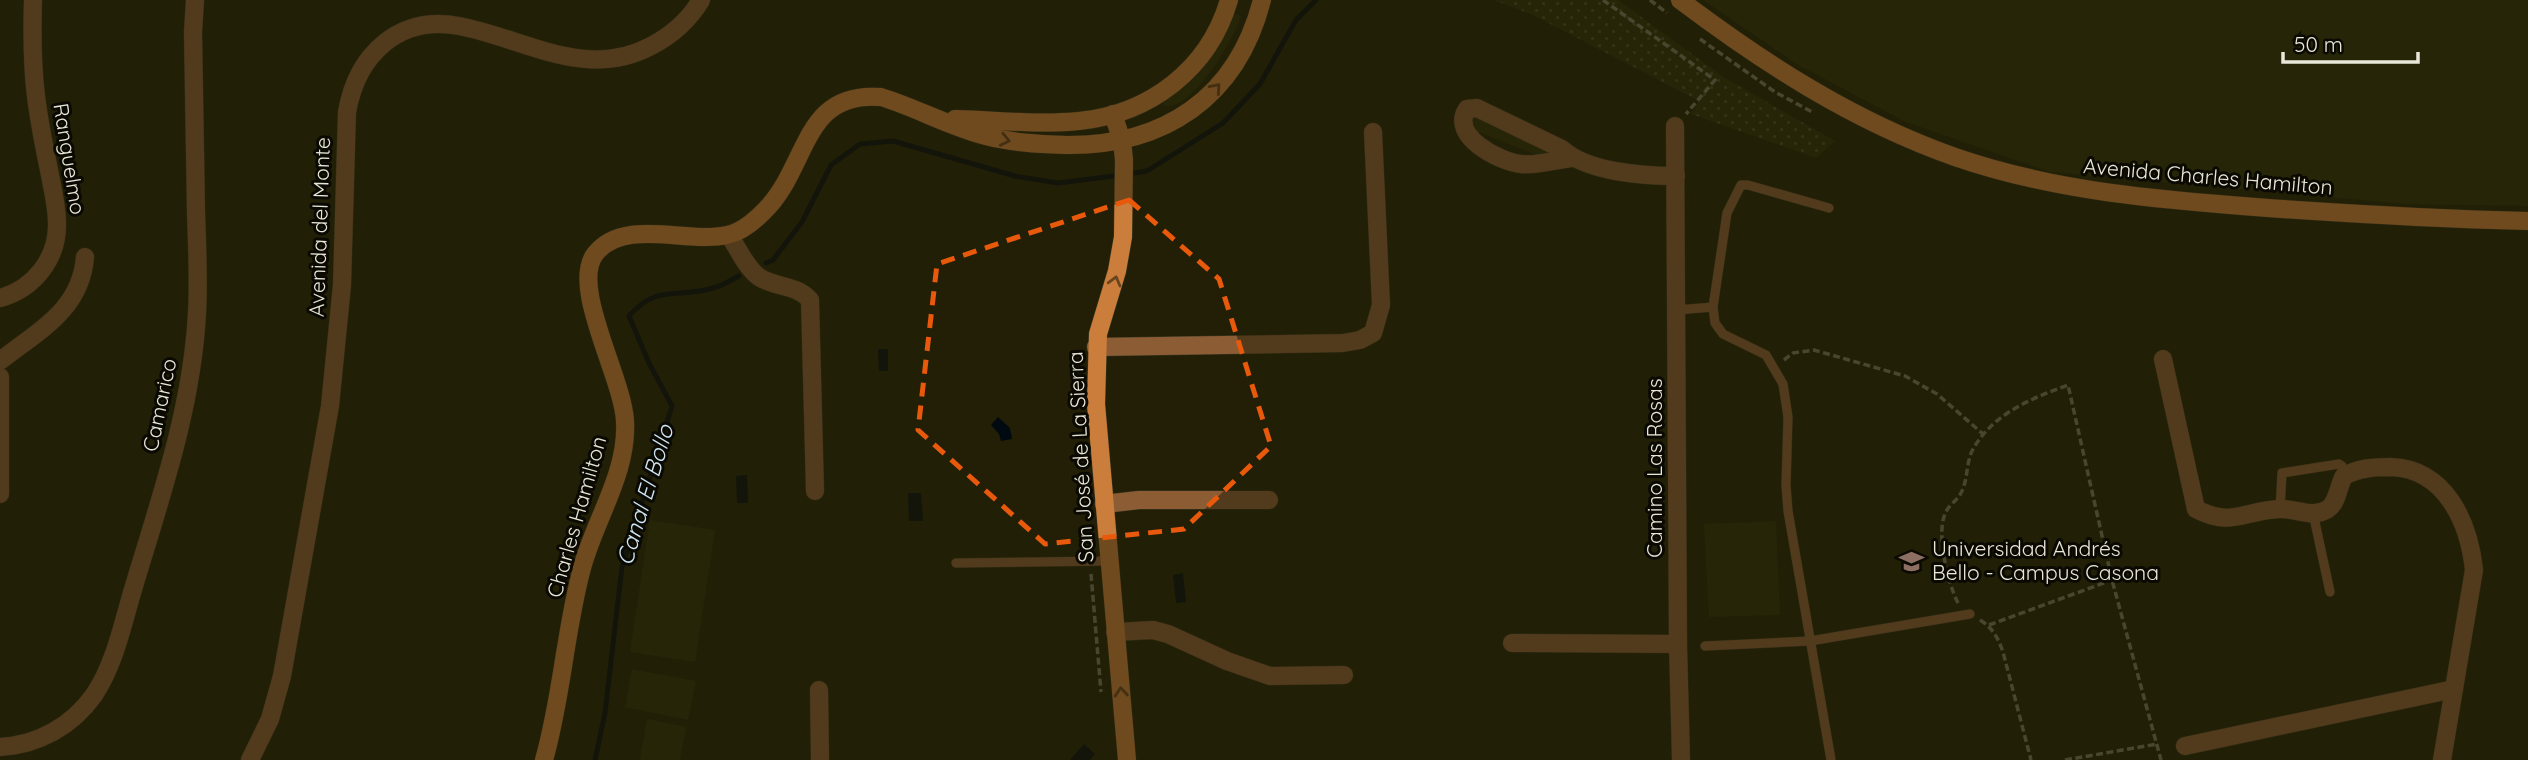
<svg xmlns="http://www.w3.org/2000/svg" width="2528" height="760" viewBox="0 0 2528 760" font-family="Quicksand,sans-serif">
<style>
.grass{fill:#2a2d08}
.garden{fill:url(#garden-dots)}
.water{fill:#010a11}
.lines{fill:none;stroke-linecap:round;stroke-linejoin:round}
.stream{stroke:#010a11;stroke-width:5}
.lane-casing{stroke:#3f3b24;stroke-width:10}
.street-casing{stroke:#3f3b24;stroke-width:19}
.secondary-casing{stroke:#3f3b24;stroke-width:19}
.path{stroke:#797662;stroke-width:3.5;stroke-dasharray:7 3.5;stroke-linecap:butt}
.lane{stroke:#8c5c35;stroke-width:9}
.street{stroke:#8c5c35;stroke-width:18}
.secondary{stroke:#cb7e3b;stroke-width:18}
.oneway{stroke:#6a441e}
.marked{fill:none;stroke:#e8590c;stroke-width:5;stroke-dasharray:14 9;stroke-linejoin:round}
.labels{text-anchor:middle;stroke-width:6;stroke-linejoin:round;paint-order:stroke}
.street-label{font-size:21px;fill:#e9e7d8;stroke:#0a0902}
.poi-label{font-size:21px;fill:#e9e7d8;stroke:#0a0902;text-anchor:start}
.water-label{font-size:23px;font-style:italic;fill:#cfe6f4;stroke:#0a0902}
</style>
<defs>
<pattern id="garden-dots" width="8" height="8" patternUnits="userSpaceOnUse" patternTransform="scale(1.75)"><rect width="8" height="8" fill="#2a2d08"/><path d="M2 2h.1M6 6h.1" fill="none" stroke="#494b2b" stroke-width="1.8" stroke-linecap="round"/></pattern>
</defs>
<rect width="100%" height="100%" fill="#231f07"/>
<g class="grass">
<polygon points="1703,0 2528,0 2528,206 2406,204 2050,172 1906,122 1798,65"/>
<path d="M 1238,14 L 1241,17 C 1233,39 1191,115 1163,105 L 1162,101 C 1167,97 1172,96 1177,93 C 1203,75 1221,45 1232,16 Z"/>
<polygon points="1480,117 1550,150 1545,156 1534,154 1478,132 1470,118"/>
<polygon points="650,520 715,530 695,662 630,652"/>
<polygon points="1776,521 1780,615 1709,617 1704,524"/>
<polygon points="632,669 696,681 688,720 625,707"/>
<polygon points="647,719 686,727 680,760 640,760"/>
</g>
<polygon class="garden" points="1493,0 1618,0 1725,78 1835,141 1816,158 1691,114 1699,101 1531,14"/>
<g class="water">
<polygon points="878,349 888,349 888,371 879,371"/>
<polygon points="998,417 1010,428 1012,439 1001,441 999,434 991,425"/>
<polygon points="747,475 748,503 737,503 736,476"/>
<polygon points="908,493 921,493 923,521 909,521"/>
<polygon points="1183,573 1186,602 1176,603 1173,575"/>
<polygon points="1084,744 1095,754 1090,760 1070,760"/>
</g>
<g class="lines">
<g class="stream">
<polyline points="1135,173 1147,171 1223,123 1260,84 1296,20 1316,0"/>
<polyline points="766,263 773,260 802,222 831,165 860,144 893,141 1015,176 1058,183 1114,176"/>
<path d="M 595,760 L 605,713 L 622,567 L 672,406 L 649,363 L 629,316 C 658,283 678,299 713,288 C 722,286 731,280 739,276"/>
</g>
<defs>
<g id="lane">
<polyline points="1829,208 1748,185 1741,185 1727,213 1713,307 1715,323 1723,334 1766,355 1783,384 1788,417 1786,485 1788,511 1831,760"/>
<polyline points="1677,310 1713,307"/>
<polyline points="2280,509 2282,473 2339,464 2342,466 2344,476"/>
<polyline points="2313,513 2330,592"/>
<polyline points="956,563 1109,561"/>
<polyline points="1705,646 1810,641 1970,614"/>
</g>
<g id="street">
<polyline points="1675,126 1678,644 1681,760"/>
<path d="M 1571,158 C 1555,160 1537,166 1521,164 C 1500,162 1449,136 1467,109 L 1477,108 L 1562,149 C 1587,172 1643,176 1676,176"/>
<path d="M 729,235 C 737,247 747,269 759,277 C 775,288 796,284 810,300 L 815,491"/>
<path d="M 0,298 C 34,289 58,258 57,223 C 57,205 52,187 49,170 C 44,146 39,121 36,96 C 32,64 32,32 33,0"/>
<polyline points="1096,347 1343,343 1360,340 1373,333 1381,305 1373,132"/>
<path d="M 2163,359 L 2196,509 C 2232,528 2245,510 2280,509 C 2296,508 2312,519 2328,509 C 2338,502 2338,486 2344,476 C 2359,468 2374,467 2391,467 C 2446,469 2469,523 2474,570 L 2442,760"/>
<path d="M 0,361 C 38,331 81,310 85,257"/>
<polyline points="0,377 0,494"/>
<polyline points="1104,504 1139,500 1269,500"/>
<polyline points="1115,632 1153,630 1168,634 1227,661 1270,676 1344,675"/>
<polyline points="1512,643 1678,644"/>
<polyline points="819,690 820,760"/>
<polyline points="2185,746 2454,689"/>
<path d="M 0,747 C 38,745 72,726 94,695 C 115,664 123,622 134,586 C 161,496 192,408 197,313 C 199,280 197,246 196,212 C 195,152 194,92 193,32 L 195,0"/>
<path d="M 250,760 L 270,719 L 282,676 L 330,406 L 342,285 L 347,112 C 357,55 398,15 459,26 C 523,38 586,81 651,46 C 672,35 689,20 701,0"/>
</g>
<g id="secondary">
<path d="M 1680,0 C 1765,64 1853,121 1955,157 C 2056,192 2162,200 2268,208 C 2355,214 2441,219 2528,221"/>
<polyline points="1113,114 1122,141 1124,160 1123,237 1117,271 1098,334 1096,404 1127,760"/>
<path d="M 955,119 C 996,120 1037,125 1079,121 C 1150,114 1209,69 1229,0"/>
<path d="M 544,760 C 562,697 565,631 582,568 C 595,519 628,473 625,421 C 623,378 570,287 595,254 C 624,217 686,244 727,235 C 743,232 758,218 769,206 C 809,161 804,91 881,97 C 917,108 950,127 986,136 C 1013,143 1039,144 1066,145 C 1164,146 1237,98 1262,0"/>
</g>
</defs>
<use href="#lane" class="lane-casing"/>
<use href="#street" class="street-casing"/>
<use href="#secondary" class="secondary-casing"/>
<g class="path">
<polyline points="1603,0 1715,80 1686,114"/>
<polyline points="1650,0 1667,13"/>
<polyline points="1700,39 1775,92 1814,113"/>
<polyline points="1784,360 1793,353 1814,350 1905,376 1937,394 1983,434"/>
<polyline points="1091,574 1101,692"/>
<path d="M 1958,603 C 1948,584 1936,534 1945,514 C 1948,505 1957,501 1961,493 C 1968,480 1966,464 1972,451 C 1992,414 2030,399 2068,385 L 2112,580 L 2161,760"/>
<path d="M 1980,620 C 1993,628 1998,638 2003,652 L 2031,760"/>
<polyline points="1989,625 2112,580"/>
<polyline points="2065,760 2157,744"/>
</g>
<use href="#lane" class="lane"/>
<use href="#street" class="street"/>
<use href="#secondary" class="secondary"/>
</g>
<defs><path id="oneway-chevron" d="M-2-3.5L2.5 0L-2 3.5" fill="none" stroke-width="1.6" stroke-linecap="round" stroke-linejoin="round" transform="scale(1.75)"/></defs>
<g class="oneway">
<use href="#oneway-chevron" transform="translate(1216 88) rotate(-49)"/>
<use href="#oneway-chevron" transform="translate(1005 140) rotate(12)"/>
<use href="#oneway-chevron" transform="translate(1115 281) rotate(-75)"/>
<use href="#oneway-chevron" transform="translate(1121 692) rotate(-95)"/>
</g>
<path d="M0 0H2528V760H0ZM 1129,200 L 1219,279 L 1271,446 L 1184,529 L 1045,544 L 918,430 L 937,264 Z" fill="#231f07" fill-opacity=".55" fill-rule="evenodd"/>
<path class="marked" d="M 1129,200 L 1219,279 L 1271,446 L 1184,529 L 1045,544 L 918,430 L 937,264 Z"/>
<defs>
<symbol id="university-bare" viewBox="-9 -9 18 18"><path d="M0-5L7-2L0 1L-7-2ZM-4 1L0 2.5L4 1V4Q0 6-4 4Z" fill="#8d6e63" stroke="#0a0902" stroke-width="2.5" paint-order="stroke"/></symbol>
</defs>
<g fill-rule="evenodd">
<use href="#university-bare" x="1894" y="544" width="35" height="35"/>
</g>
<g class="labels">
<g class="street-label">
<text transform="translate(69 159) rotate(81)" y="7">Ranguelmo</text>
<text transform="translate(2208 177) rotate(5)" y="7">Avenida Charles Hamilton</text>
<text transform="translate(320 227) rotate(-88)" y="7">Avenida del Monte</text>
<text transform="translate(160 405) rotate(-78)" y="7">Camarico</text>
<text transform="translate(1081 457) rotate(-93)" y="7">San José de La Sierra</text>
<text transform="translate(1655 468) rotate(-90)" y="7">Camino Las Rosas</text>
<text transform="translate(577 517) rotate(-74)" y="7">Charles Hamilton</text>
</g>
<g class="poi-label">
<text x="1932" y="556">Universidad Andrés<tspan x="1932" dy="24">Bello - Campus Casona</tspan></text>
</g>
<g class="water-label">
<text transform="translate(645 495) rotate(-73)" y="8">Canal El Bollo</text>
</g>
</g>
<path d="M2283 52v10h135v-10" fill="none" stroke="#e9e7d8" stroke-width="3.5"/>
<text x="2294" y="52" font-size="21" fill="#e9e7d8" stroke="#0a0902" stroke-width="5" paint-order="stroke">50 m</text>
</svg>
